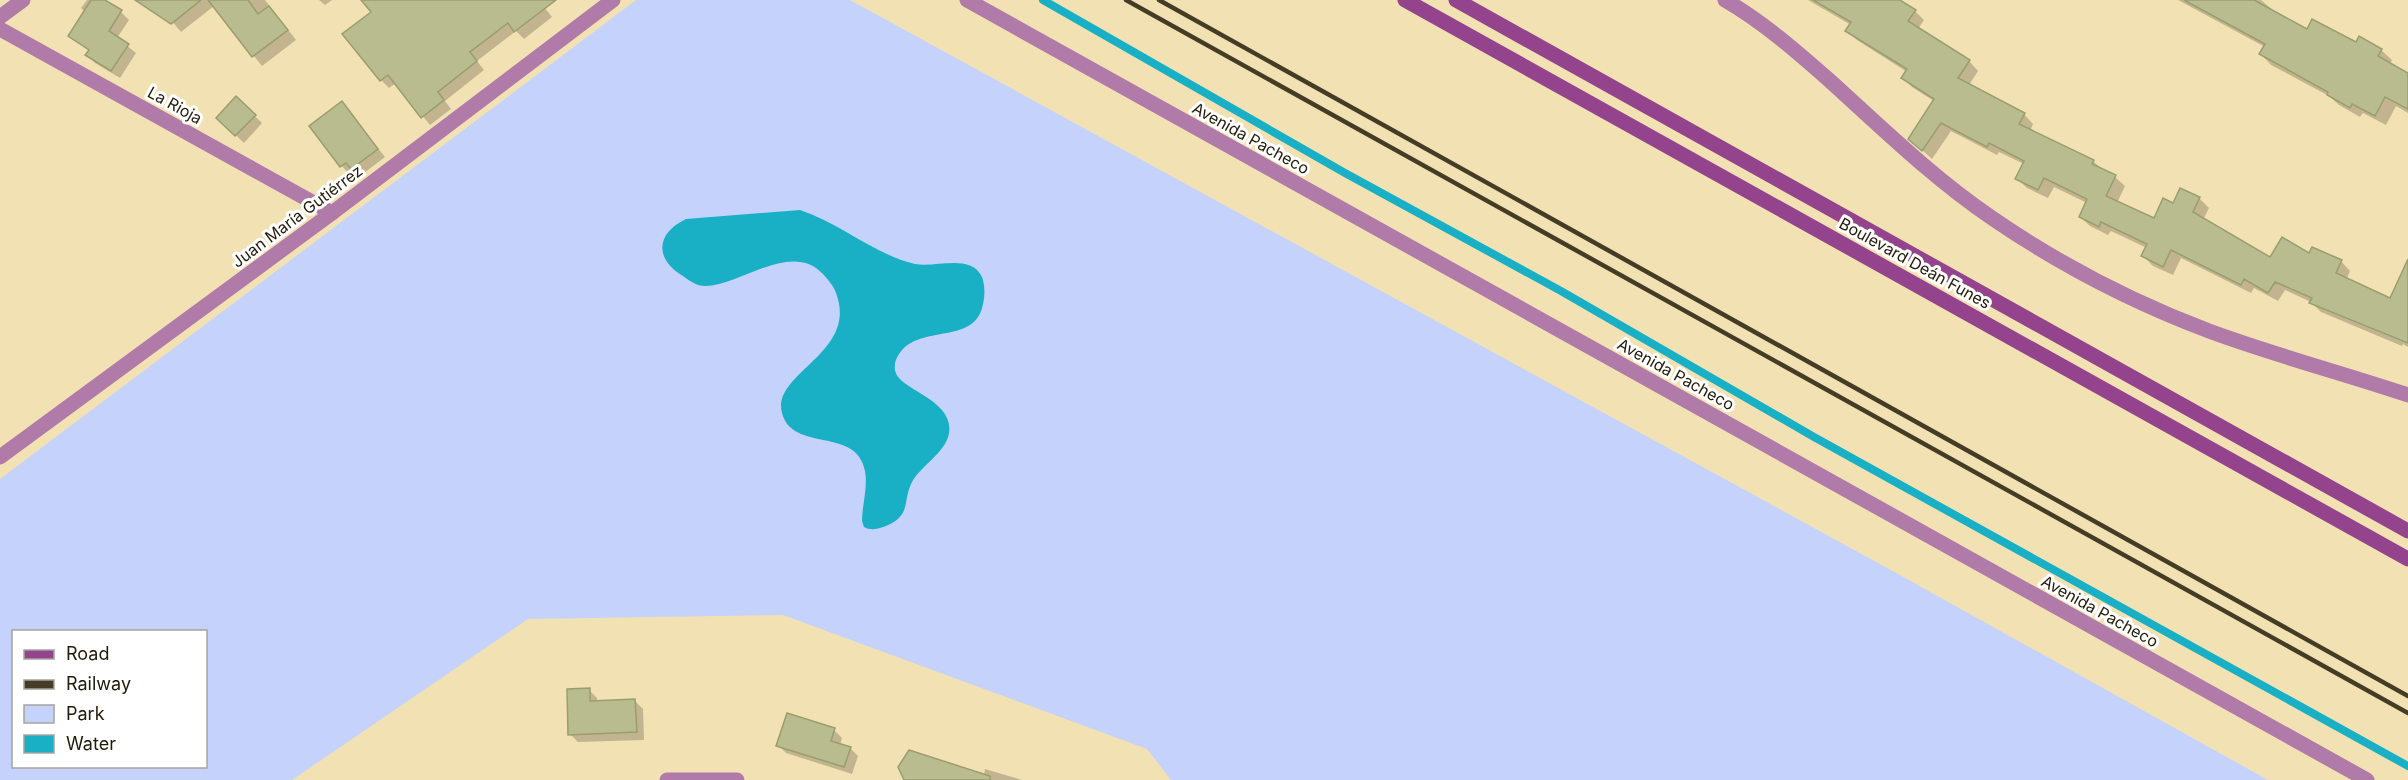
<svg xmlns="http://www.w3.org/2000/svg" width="2408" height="780" viewBox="0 0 2408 780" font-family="Inter,sans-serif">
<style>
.green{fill:#c5d2fb;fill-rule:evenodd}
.water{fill:#19b0c6}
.shadow{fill:#0003}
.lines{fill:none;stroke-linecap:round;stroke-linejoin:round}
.stream{stroke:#19b0c6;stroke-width:8}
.building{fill:#b9bc8e;stroke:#9a9d6f;stroke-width:1.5}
.minor{stroke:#b07aa9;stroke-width:15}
.tertiary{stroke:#b07aa9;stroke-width:15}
.secondary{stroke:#93448c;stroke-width:15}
.rail{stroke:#443c25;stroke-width:4.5}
.labels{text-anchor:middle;stroke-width:6;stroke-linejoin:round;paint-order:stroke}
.street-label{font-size:16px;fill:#211b09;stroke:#fff}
</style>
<rect width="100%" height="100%" fill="#f2e2b3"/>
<path class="green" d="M 636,0 L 850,0 L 1898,574 L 2268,780 L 1171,780 L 1147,749 L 783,615 L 528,619 L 292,780 L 0,780 L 0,479 ZM 14,632 L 206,632 L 206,766 L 14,766 Z"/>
<path class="water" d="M 800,210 C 840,223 873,254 915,264 C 936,268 971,253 982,277 C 985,285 985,296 983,304 C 976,344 925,325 902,350 C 897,356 894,362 895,370 C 897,387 937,395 947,418 C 959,446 923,462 912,482 C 902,502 912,515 886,526 C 878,529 871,531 864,527 L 862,521 C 862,505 868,488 865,471 C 857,426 792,453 782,413 C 771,373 859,353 836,293 C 834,286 828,280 823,274 C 789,237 731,294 698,285 C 693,283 687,279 683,276 C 654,259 656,233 686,219 Z"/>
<g class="shadow">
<polygon points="87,0 102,0 121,12 129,20 117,38 136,53 120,78 95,63 87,55 90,51 70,36 85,12 81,8"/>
<polygon points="154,0 265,0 296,40 262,66 214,6 181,32"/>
<polygon points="319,0 332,0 325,5"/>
<polygon points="367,0 544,0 541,3 552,17 524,39 516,31 477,61 484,70 445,101 451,109 430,125 396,83 389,88 381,80 344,34 373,12"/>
<polygon points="1808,0 1898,0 1915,11 1924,20 1918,29 1969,61 1978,71 1969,85 2024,114 2033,124 2030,131 2093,161 2103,170 2115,177 2125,186 2117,203 2154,220 2173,205 2181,190 2200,199 2209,208 2203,220 2271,259 2310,255 2341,261 2350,271 2346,280 2391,300 2408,293 2408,347 2403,344 2402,346 2321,312 2311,302 2285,290 2278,301 2254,288 2251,293 2181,258 2173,275 2153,266 2143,256 2147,248 2111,231 2108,235 2090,226 2080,217 2087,203 2054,187 2048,198 2027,188 2017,179 2024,164 1999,152 1997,155 1951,131 1932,159 1920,148 1934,101 1912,87 1903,78 1907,72 1857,40 1847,31 1851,25"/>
<polygon points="2178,0 2261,0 2275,12 2307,31 2381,50 2392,60 2390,64 2408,74 2408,113 2396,106 2386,125 2363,113 2360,117 2339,105 2329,96 2271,65 2261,54 2265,47"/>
<polygon points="236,98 262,123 244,143 218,118"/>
<polygon points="342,103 385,157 360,176 354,170 349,174 342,166"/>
<polygon points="589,690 597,698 597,703 635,701 643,709 644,740 578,742 570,734"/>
<polygon points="834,730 842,738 840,745 850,748 858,756 852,774 786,753 778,745"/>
<polygon points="985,769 1022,780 907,780 984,775"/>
</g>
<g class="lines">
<polyline class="stream" points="1043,0 1345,173 1561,291 1814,437 2408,766"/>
</g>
<g class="building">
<polygon points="91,0 105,0 122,10 109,31 129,44 111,71 85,55 89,50 68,36"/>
<polygon points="135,0 201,0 171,24"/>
<polygon points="208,0 248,0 258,14 269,6 288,30 252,57"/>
<polygon points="361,0 556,0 514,32 508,23 470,52 477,61 438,92 444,100 421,118 388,75 380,81 342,34 371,12"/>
<polygon points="1813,0 1900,0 1916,10 1908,21 1970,60 1958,78 2025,113 2019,124 2094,160 2092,164 2116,175 2106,196 2154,218 2163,198 2173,203 2180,188 2200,197 2193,212 2270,257 2282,237 2309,253 2312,247 2342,260 2336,273 2390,298 2408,259 2408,343 2309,303 2312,298 2275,282 2268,293 2244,279 2241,285 2171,250 2163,267 2141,256 2147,244 2101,222 2099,227 2079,217 2087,199 2044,178 2038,190 2015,179 2024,161 1989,143 1987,147 1941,123 1922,151 1908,139 1934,99 1901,78 1907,69 1845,31 1851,22"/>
<polygon points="2184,0 2254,0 2307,29 2312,19 2356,42 2359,36 2382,49 2378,56 2408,73 2408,109 2385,97 2375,116 2352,104 2350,108 2327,95 2328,92 2259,54 2265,44"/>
<polygon points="236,96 256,115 235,136 216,118"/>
<polygon points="342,101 378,149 351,169 346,163 340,167 309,126"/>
<polygon points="590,688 590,701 635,699 637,732 568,735 567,689"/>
<polygon points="787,713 835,728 831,741 851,747 844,767 776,746"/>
<polygon points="909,750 990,776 990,780 904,780 898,767"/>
</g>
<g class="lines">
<g class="minor">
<path d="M 1725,0 C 1763,22 1796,51 1829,80 C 1881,127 1933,178 1992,218 C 2059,264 2132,302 2209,331 C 2274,355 2342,373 2408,395"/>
<polyline points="0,17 23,0"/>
<polyline points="0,29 332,213"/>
<polyline points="0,457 332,213 613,0"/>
<polyline points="667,780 737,780"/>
</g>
<polyline class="tertiary" points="967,0 2367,780"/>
<g class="secondary">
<polyline points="1405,0 2408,559"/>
<polyline points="1456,0 2408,531"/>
</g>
<g class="rail">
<polyline points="1126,0 2408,713"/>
<polyline points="1159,0 2408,696"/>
</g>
</g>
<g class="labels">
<g class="street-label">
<text transform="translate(175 105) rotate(29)" y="6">La Rioja</text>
<text transform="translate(1251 138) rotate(29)" y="6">Avenida Pacheco</text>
<text transform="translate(297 216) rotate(-37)" y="6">Juan María Gutiérrez</text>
<text transform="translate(1915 263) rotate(29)" y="6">Boulevard Deán Funes</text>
<text transform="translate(1676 374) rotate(29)" y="6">Avenida Pacheco</text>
<text transform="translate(2100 611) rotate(29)" y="6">Avenida Pacheco</text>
</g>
</g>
<rect x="12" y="630" width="195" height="138" fill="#ffffff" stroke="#a6a49d" stroke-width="1.5"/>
<rect x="24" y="650" width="30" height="9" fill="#93448c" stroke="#a6a49d" stroke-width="1.5"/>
<text x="66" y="660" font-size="18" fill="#211b09">Road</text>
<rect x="24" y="680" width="30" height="9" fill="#443c25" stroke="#a6a49d" stroke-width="1.5"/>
<text x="66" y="690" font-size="18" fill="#211b09">Railway</text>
<rect x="24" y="705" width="30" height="18" fill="#c5d2fb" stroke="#a6a49d" stroke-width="1.5"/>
<text x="66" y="720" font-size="18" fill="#211b09">Park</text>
<rect x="24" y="735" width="30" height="18" fill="#19b0c6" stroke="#a6a49d" stroke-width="1.5"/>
<text x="66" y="750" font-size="18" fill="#211b09">Water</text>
</svg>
